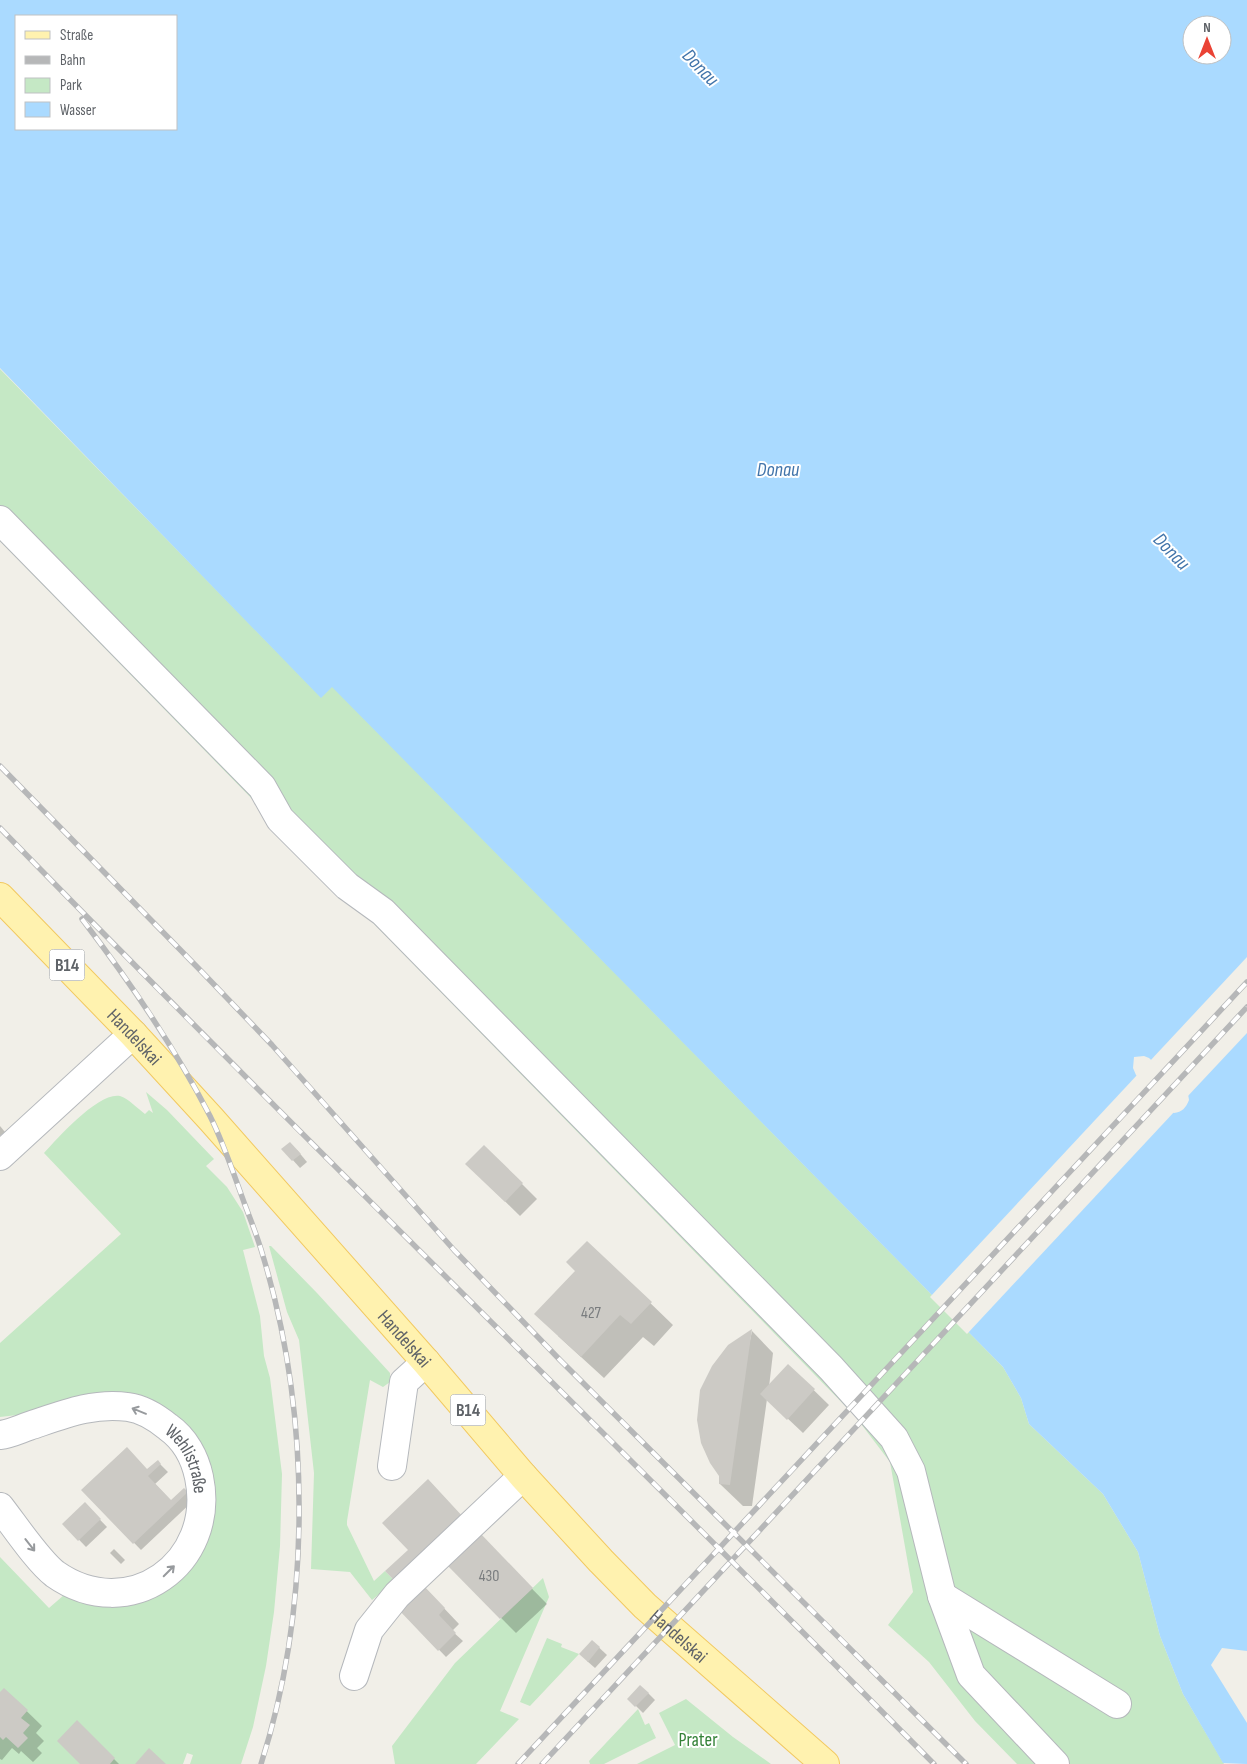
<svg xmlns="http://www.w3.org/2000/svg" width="1247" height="1764" viewBox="0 0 1247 1764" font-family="'Sofia Sans Condensed',sans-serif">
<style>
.green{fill:#c5e8c5}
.water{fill:#aadaff;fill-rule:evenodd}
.pier{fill:#f1efe8}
.shadow{fill:#0003}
.building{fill:#cccac5}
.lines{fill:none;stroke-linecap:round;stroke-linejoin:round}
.minor-casing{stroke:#b5b8bc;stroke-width:30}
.major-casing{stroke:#f2c960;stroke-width:30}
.minor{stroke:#fff;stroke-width:28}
.major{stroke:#fff2af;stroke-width:28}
.rail-casing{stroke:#b6b7b8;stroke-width:5.5}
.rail{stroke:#fff;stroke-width:4;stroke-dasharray:11;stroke-linecap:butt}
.oneway{stroke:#979a9d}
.labels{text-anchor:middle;stroke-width:4;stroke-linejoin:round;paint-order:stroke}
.number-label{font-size:16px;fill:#7a7d7f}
.shield{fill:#fff;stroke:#8f9295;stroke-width:1}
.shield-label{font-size:18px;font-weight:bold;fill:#5f6368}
.street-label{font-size:19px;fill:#5f6368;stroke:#fff}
.park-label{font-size:19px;fill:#348238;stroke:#fff}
.water-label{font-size:20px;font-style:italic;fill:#4174aa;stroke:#fff}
</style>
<rect width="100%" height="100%" fill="#f1efe8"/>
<g class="green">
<polygon points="0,369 321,697 332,686 1003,1367 1021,1398 1029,1424 1103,1494 1138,1552 1160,1636 1183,1694 1224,1764 1017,1764 975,1721 929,1662 888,1625 913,1592 890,1462 855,1416 0,541"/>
<path d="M 146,1092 L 167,1110 L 214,1159 L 206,1166 L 227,1187 L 243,1212 L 255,1247 L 243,1250 L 260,1316 L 264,1356 L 270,1378 L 282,1474 L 280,1546 L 274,1612 L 266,1666 L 253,1727 L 241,1764 L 190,1764 L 193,1755 L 187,1753 L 183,1764 L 0,1764 L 0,1557 L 49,1608 L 64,1595 C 99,1615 146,1610 176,1583 C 188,1573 195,1558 203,1545 L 175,1417 L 26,1414 L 0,1417 L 0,1343 L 121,1234 L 44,1153 C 58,1138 98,1092 120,1096 C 128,1098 138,1109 145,1114 L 149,1110 L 153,1113 Z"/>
<polygon points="269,1246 271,1246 317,1293 390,1373 390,1382 383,1387 370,1380 347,1521 347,1525 374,1581 385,1571 395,1581 372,1600 350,1572 311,1569 314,1473 299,1340 287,1312"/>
<polygon points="543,1578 549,1597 500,1711 519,1719 476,1764 395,1764 392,1746 455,1663"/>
<polygon points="547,1638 562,1644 561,1647 579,1654 530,1706 520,1702"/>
<polygon points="686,1699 733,1737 771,1764 637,1764 675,1745 659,1713"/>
<polygon points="638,1709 645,1725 649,1723 656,1738 604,1764 590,1764 589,1761"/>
</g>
<path class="water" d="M 0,0 L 1247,0 L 1247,1651 L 1222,1648 L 1211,1665 L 1247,1723 L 1247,1764 L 1223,1763 L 1183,1694 L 1160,1636 L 1138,1552 L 1103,1494 L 1029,1424 L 1021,1398 L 1003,1367 L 332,687 L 321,698 L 0,368 ZM 16,16 L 176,16 L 176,129 L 16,129 ZM 1192,25 L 1222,25 L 1222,55 L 1192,55 ZM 1144,1056 L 1149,1058 L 1188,1094 L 1189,1100 C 1186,1108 1182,1112 1174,1113 L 1172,1112 L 1136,1075 L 1133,1068 L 1134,1057 Z"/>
<g class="pier">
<polygon points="1247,957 1247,1033 1187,1097 1149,1062"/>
<polygon points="1138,1074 1175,1111 967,1334 930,1297"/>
</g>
<g class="shadow">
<polygon points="0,1126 5,1132 0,1136"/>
<polygon points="484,1146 537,1199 520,1216 482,1179"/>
<polygon points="283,1149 297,1150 307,1162 300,1168"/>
<polygon points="587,1242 673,1325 654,1346 643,1337 604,1378 558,1336 577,1271"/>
<polygon points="752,1331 773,1353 769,1387 789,1366 829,1405 803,1433 767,1399 752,1506 743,1506 720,1484"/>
<polygon points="158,1462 168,1472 155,1484 172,1502 184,1490 194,1500 141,1550 83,1490 148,1471"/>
<polygon points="428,1481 422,1585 459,1624 452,1631 463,1641 446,1657 400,1609 409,1550"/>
<polygon points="85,1504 107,1527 86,1547 64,1524"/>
<polygon points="114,1549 125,1560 121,1564 110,1553"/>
<polygon points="494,1550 547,1604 516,1633 449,1565"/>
<polygon points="592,1641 607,1655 595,1668 587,1661"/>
<polygon points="4,1689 42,1726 36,1733 44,1741 37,1748 42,1753 33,1762 21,1751 19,1754 12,1748 2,1760 0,1759 0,1694"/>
<polygon points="648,1693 655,1700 643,1713 629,1699"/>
<polygon points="77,1722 119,1764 82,1764"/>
</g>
<g class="building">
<polygon points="290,1142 301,1154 292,1161 281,1149"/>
<polygon points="484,1145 523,1183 505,1202 465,1164"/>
<polygon points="587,1241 652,1302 631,1324 620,1315 581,1357 534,1314 575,1271 566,1262"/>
<polygon points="752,1329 730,1485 719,1484 719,1476 710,1463 701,1443 697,1420 700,1390 712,1366 728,1345"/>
<polygon points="788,1364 815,1389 787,1420 760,1394"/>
<polygon points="127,1447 147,1469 158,1460 161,1464 148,1476 171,1500 184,1488 188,1492 133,1544 81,1490"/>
<polygon points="428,1479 464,1518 395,1581 385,1571 408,1550 382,1523"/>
<polygon points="85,1502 101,1519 78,1541 62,1524"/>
<polygon points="480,1533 533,1588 500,1619 447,1565"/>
<polygon points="423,1585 445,1608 439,1615 456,1633 438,1651 398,1609"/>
<polygon points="592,1640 600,1647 588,1662 579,1654"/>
<polygon points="640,1685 649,1693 635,1707 627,1699"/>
<polygon points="4,1688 28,1710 21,1718 30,1725 23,1733 28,1738 18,1748 6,1737 3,1740 0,1737 0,1692"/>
<polygon points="77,1720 115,1758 110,1764 80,1764 57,1741"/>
<polygon points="149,1748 166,1764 135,1764"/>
</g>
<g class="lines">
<defs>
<g id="minor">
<polyline points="0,520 262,787 280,819 347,886 383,912 831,1368 894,1438 911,1471 942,1596 971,1675 1055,1764"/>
<polyline points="0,1156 133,1034"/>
<path id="s1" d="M 0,1435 C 10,1434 20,1429 29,1426 C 62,1415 93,1402 128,1407 C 143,1409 157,1418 168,1427 C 185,1439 195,1458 199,1477 C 217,1563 129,1626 55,1574 C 38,1561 14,1525 0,1507"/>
<polyline points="392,1466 404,1382 426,1362"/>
<polyline points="942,1596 1117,1704"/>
<polyline points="354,1676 369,1630 397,1595 523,1476"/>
</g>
<g id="major">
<path id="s2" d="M 0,897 L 133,1034 L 211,1119 L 426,1362 L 523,1476 L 601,1561 L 645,1606 L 825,1764"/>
</g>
</defs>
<use href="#minor" class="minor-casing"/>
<use href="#major" class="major-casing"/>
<use href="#minor" class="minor"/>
<use href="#major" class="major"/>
<defs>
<g id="rail">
<polyline points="0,766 202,972 272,1045 454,1250 560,1360 966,1764"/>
<path d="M 0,828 C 308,1144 624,1451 934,1764"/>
<path d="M 82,919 C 130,982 174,1046 210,1116 C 224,1144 234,1175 245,1205 C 251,1221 258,1238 263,1256 C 311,1415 312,1605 261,1764"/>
<polyline points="518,1764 1247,982"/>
<polyline points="542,1764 1247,1007"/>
</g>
</defs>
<use href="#rail" class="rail-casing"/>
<use href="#rail" class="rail"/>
</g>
<defs><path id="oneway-shaft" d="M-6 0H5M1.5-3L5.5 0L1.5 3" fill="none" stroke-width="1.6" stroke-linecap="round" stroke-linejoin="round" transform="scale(1.25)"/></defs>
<g class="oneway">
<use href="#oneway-shaft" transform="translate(139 1411) rotate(-158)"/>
<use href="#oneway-shaft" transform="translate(30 1545) rotate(52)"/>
<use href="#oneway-shaft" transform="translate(169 1571) rotate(-45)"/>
</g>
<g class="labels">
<g class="number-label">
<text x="591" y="1318">427</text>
<text x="489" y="1581">430</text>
</g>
<g class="shield">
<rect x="49.5" y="949.5" width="35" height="31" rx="4"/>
<rect x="450.5" y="1394.5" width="35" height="31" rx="4"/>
</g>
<g class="shield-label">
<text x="67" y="971">B14</text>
<text x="468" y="1416">B14</text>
</g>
<g class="street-label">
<text dy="7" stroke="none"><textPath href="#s2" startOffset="194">Handelskai</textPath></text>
<text dy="7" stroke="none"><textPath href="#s2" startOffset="599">Handelskai</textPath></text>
<text dy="7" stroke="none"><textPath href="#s1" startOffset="216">Wehlistraße</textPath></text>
<text dy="7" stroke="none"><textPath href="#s2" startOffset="1004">Handelskai</textPath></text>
</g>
<g class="park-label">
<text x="698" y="1746">Prater</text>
</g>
<g class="water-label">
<text transform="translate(701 67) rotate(46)" y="7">Donau</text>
<text x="778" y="476">Donau</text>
<text transform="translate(1172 551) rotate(46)" y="7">Donau</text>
</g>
</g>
<rect x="15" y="15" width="162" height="115" fill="#ffffff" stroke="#bfc1c3"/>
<rect x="25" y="31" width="25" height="8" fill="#fff2af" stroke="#bfc1c3"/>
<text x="60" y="40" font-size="15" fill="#5f6368">Straße</text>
<rect x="25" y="56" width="25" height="8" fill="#b6b7b8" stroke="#bfc1c3"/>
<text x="60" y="65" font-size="15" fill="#5f6368">Bahn</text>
<rect x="25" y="78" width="25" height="15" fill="#c5e8c5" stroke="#bfc1c3"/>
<text x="60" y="90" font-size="15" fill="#5f6368">Park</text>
<rect x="25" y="102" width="25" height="15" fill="#aadaff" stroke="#bfc1c3"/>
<text x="60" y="115" font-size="15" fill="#5f6368">Wasser</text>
<g transform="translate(1207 40)"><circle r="24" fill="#ffffff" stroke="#bfc1c3"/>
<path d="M0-4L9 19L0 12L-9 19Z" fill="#ea4335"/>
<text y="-8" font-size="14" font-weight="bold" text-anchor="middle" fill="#5f6368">N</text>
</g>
</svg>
